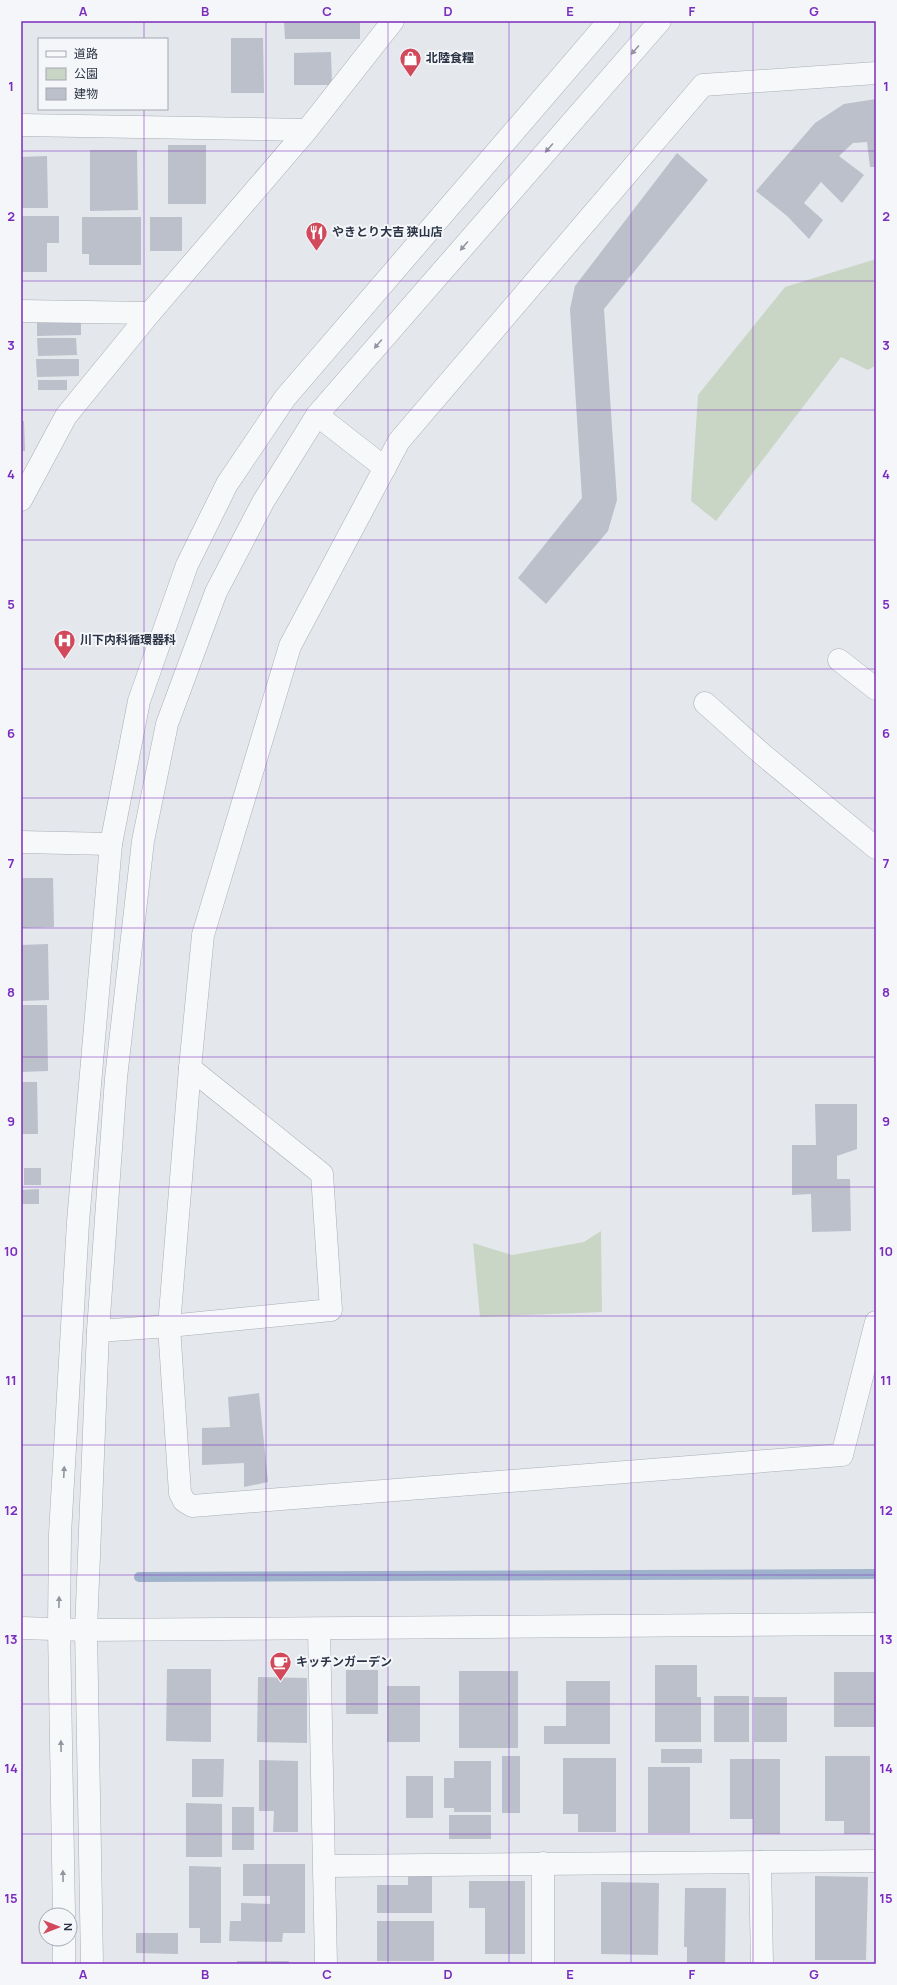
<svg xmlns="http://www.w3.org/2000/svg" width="897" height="1985" viewBox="0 0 897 1985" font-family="Manrope,'Noto Sans JP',sans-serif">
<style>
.green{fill:#c9d6c5}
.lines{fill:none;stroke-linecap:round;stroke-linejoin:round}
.stream{stroke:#9fb4cc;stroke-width:10}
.building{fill:#bbc0ca}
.minor-casing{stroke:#a9aeb7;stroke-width:23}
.minor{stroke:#f7f8fa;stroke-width:22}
.oneway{fill:#9196a0}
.grid{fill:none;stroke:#7b2cbf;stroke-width:1;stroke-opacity:0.55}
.labels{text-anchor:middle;stroke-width:4;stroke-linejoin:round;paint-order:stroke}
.poi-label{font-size:12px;font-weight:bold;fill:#2b3445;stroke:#f4f6f9;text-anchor:start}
.neatline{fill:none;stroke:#7b2cbf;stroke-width:1.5}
.grid-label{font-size:13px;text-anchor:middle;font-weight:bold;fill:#7b2cbf}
</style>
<rect width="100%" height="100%" fill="#e4e7ec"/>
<g class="green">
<polygon points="876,259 876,365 868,370 841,357 716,521 691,501 698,395 785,287"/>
<polygon points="601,1231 602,1312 480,1317 473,1243 512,1255 584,1242"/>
</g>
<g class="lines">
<polyline class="stream" points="139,1577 876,1574"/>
</g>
<g class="building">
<polygon points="284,21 360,21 360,39 285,39"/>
<polygon points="231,38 263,38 264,93 231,93"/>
<polygon points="331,52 332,85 294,85 294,53"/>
<polygon points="876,99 876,167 870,167 867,142 853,143 839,156 864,175 842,203 821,182 804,203 823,220 809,239 787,216 756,191 815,123 844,104"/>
<rect x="168" y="145" width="38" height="59"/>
<polygon points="90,150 137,150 138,210 90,211"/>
<polygon points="677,153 708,180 604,309 617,500 608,531 546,604 518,578 582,498 570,309 575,286"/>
<polygon points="47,156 48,208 21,208 21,157"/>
<polygon points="21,216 59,216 59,243 47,243 47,272 21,272"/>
<polygon points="82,217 141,217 141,265 89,265 89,254 82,254"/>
<rect x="150" y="217" width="32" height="34"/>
<polygon points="81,318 81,335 37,336 37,319"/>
<polygon points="37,338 76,338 77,355 38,356"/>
<polygon points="36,359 79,359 79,376 37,377"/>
<rect x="38" y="380" width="29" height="10"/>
<polygon points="21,421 24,421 25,451 21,451"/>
<polygon points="21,878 53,878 54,927 21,928"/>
<polygon points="48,944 49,1000 21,1001 21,945"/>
<polygon points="21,1005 47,1005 48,1071 21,1072"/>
<polygon points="21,1082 37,1082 38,1134 21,1134"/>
<polygon points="815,1104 857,1104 857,1149 837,1156 837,1179 850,1179 851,1231 812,1232 811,1194 792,1195 792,1145 816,1145"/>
<rect x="24" y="1168" width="17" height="17"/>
<polygon points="39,1189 39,1204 21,1204 21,1190"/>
<polygon points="259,1393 268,1482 244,1487 244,1463 202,1465 202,1428 230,1427 228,1397"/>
<polygon points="655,1665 697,1665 697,1697 701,1697 701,1742 655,1742"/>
<polygon points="167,1669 211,1669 211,1742 166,1741"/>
<rect x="346" y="1670" width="32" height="44"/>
<rect x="459" y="1671" width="59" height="77"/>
<rect x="834" y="1672" width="42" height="55"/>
<polygon points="258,1677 307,1678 307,1743 257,1742"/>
<polygon points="566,1681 610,1681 610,1744 544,1744 544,1726 566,1726"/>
<rect x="387" y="1686" width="33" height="56"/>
<rect x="714" y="1696" width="35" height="46"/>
<rect x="754" y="1697" width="33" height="45"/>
<rect x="661" y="1749" width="41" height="14"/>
<rect x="502" y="1756" width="18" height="57"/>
<polygon points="825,1756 870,1756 870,1834 844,1834 844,1821 825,1821"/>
<polygon points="563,1758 616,1758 616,1832 578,1832 578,1814 563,1814"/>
<polygon points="192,1759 224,1759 223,1797 192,1797"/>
<polygon points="730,1759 780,1759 780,1834 753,1834 753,1819 730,1819"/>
<polygon points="259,1760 298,1761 298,1832 273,1832 274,1811 259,1811"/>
<polygon points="454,1761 491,1761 491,1812 454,1812 454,1808 444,1808 444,1778 454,1778"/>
<rect x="648" y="1767" width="42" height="66"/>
<rect x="406" y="1776" width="27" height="42"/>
<polygon points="186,1803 222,1804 222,1857 186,1857"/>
<rect x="232" y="1807" width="22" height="43"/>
<rect x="449" y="1815" width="42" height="24"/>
<polygon points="243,1864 305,1864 305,1933 283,1933 282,1942 229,1941 230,1921 241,1921 241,1903 270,1904 270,1896 243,1896"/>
<polygon points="189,1866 221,1867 221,1943 200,1943 200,1928 189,1928"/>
<polygon points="408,1876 432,1876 432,1913 377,1913 377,1885 408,1885"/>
<polygon points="815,1876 868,1877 866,1960 815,1960"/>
<polygon points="469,1881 525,1881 525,1954 485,1954 485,1908 469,1908"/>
<polygon points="601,1882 659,1883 658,1955 601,1954"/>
<polygon points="685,1888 726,1888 725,1964 687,1964 687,1947 684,1947"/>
<rect x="377" y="1921" width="57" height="40"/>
<polygon points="136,1933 178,1933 178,1954 136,1953"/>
<polygon points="237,1961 289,1961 288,1964 237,1964"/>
</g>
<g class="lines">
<defs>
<g id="minor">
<polyline points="876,73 703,85 399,441 290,646 203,935 190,1068 169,1326 180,1493 184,1501 192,1506 842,1455 876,1322"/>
<polyline points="21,125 307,130"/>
<polyline points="21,311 150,313"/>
<polyline points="317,415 385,468"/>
<polyline points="21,500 66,416 150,313 307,130 393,21"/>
<polyline points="839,660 876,689"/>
<polyline points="705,703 762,754 876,848"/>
<polyline points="21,842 111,844"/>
<polyline points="98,1331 169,1326 331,1310 322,1174 190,1068"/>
<polyline points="21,1628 86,1630 876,1624"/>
<polyline points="319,1629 326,1964"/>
<polyline points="760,1862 762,1964"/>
<polyline points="543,1863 543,1964"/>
<polyline points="325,1866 876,1861"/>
<polyline points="64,1915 59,1628 60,1534 78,1222 111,844 139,701 187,565 227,484 285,398 609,21"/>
<polyline points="64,1939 64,1964"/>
<polyline points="92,1964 86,1630 98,1331 116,1078 143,841 167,724 216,592 263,502 317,415 660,21"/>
</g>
</defs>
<use href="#minor" class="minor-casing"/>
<use href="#minor" class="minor"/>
</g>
<defs><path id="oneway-solid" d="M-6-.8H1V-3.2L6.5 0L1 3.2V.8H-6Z"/></defs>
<g class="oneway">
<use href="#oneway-solid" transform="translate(635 50) rotate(131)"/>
<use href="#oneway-solid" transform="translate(549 148) rotate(131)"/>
<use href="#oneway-solid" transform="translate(464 246) rotate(131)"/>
<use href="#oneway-solid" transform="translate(378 344) rotate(131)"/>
<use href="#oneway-solid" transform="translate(64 1472) rotate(-87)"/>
<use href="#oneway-solid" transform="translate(59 1602) rotate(-89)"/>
<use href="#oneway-solid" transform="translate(61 1746) rotate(-91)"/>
<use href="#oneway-solid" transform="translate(63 1876) rotate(-91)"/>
</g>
<path class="grid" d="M 144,21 L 144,39M 266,21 L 266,1964M 388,21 L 388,1964M 509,21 L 509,1964M 631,21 L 631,1964M 753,21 L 753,1964M 144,109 L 144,1964M 21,151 L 876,151M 21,281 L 876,281M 21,410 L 876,410M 21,540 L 876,540M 21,669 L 876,669M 21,798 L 876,798M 21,928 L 876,928M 21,1057 L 876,1057M 21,1187 L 876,1187M 21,1316 L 876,1316M 21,1445 L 876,1445M 21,1575 L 876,1575M 21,1704 L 876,1704M 21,1834 L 876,1834"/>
<defs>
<symbol id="shop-pin" viewBox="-11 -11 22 30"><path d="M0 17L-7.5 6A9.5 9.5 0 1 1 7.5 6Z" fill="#d1495b" stroke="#f4f6f9"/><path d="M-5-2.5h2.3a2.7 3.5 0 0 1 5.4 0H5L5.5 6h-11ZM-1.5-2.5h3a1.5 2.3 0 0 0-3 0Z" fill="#fff"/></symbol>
<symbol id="restaurant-pin" viewBox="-11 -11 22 30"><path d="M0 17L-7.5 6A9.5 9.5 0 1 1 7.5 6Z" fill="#d1495b" stroke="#f4f6f9"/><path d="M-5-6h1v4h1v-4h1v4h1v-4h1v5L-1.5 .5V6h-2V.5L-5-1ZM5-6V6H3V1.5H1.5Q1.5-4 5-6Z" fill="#fff"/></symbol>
<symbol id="hospital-pin" viewBox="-11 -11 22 30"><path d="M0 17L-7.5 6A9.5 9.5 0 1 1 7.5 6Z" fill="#d1495b" stroke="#f4f6f9"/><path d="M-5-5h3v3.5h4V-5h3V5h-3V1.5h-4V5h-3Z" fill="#fff"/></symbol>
<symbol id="cafe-pin" viewBox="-11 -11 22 30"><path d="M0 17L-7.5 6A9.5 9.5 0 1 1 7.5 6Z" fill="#d1495b" stroke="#f4f6f9"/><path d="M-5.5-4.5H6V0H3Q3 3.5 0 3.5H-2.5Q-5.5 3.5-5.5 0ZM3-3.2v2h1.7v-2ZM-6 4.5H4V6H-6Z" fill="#fff"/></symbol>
</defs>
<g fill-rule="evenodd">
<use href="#shop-pin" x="398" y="46" width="25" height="34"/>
<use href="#restaurant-pin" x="304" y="220" width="25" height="34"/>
<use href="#hospital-pin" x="52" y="628" width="25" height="34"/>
<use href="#cafe-pin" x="268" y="1650" width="25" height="34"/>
</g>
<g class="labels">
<g class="poi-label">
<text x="426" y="62">北陸食糧</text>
<text x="332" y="236">やきとり大吉 狭山店</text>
<text x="80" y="644">川下内科循環器科</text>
<text x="296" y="1666">キッチンガーデン</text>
</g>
</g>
<rect width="897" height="1985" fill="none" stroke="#f4f6f9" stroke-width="44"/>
<rect x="38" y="38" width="130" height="72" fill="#f4f6f9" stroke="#a4a8b1"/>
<rect x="46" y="51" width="20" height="6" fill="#f7f8fa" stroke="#a4a8b1"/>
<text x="74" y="58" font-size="12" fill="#2b3445">道路</text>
<rect x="46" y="68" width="20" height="12" fill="#c9d6c5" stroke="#a4a8b1"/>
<text x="74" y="78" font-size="12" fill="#2b3445">公園</text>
<rect x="46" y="88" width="20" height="12" fill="#bbc0ca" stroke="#a4a8b1"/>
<text x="74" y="98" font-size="12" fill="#2b3445">建物</text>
<g transform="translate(58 1927) rotate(90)"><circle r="19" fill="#f4f6f9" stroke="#a4a8b1"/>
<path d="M0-3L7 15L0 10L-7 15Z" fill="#d1495b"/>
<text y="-6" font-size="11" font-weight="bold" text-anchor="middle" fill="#2b3445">N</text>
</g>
<rect x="22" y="22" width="853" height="1941" class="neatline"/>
<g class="grid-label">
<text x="83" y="16">A</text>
<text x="205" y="16">B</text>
<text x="327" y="16">C</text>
<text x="448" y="16">D</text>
<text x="570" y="16">E</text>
<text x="692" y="16">F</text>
<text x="814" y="16">G</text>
<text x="11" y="91">1</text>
<text x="886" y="91">1</text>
<text x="11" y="221">2</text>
<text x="886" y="221">2</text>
<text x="11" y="350">3</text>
<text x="886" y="350">3</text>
<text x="11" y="479">4</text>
<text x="886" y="479">4</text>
<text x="11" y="609">5</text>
<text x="886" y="609">5</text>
<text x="11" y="738">6</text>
<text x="886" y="738">6</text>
<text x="11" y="868">7</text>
<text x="886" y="868">7</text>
<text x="11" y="997">8</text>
<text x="886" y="997">8</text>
<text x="11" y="1126">9</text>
<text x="886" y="1126">9</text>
<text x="11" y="1256">10</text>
<text x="886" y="1256">10</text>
<text x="11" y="1385">11</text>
<text x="886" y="1385">11</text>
<text x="11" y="1515">12</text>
<text x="886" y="1515">12</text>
<text x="11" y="1644">13</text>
<text x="886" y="1644">13</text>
<text x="11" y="1773">14</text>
<text x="886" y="1773">14</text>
<text x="11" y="1903">15</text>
<text x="886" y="1903">15</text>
<text x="83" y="1979">A</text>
<text x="205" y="1979">B</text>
<text x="327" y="1979">C</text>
<text x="448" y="1979">D</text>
<text x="570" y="1979">E</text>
<text x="692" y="1979">F</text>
<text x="814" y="1979">G</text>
</g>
</svg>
